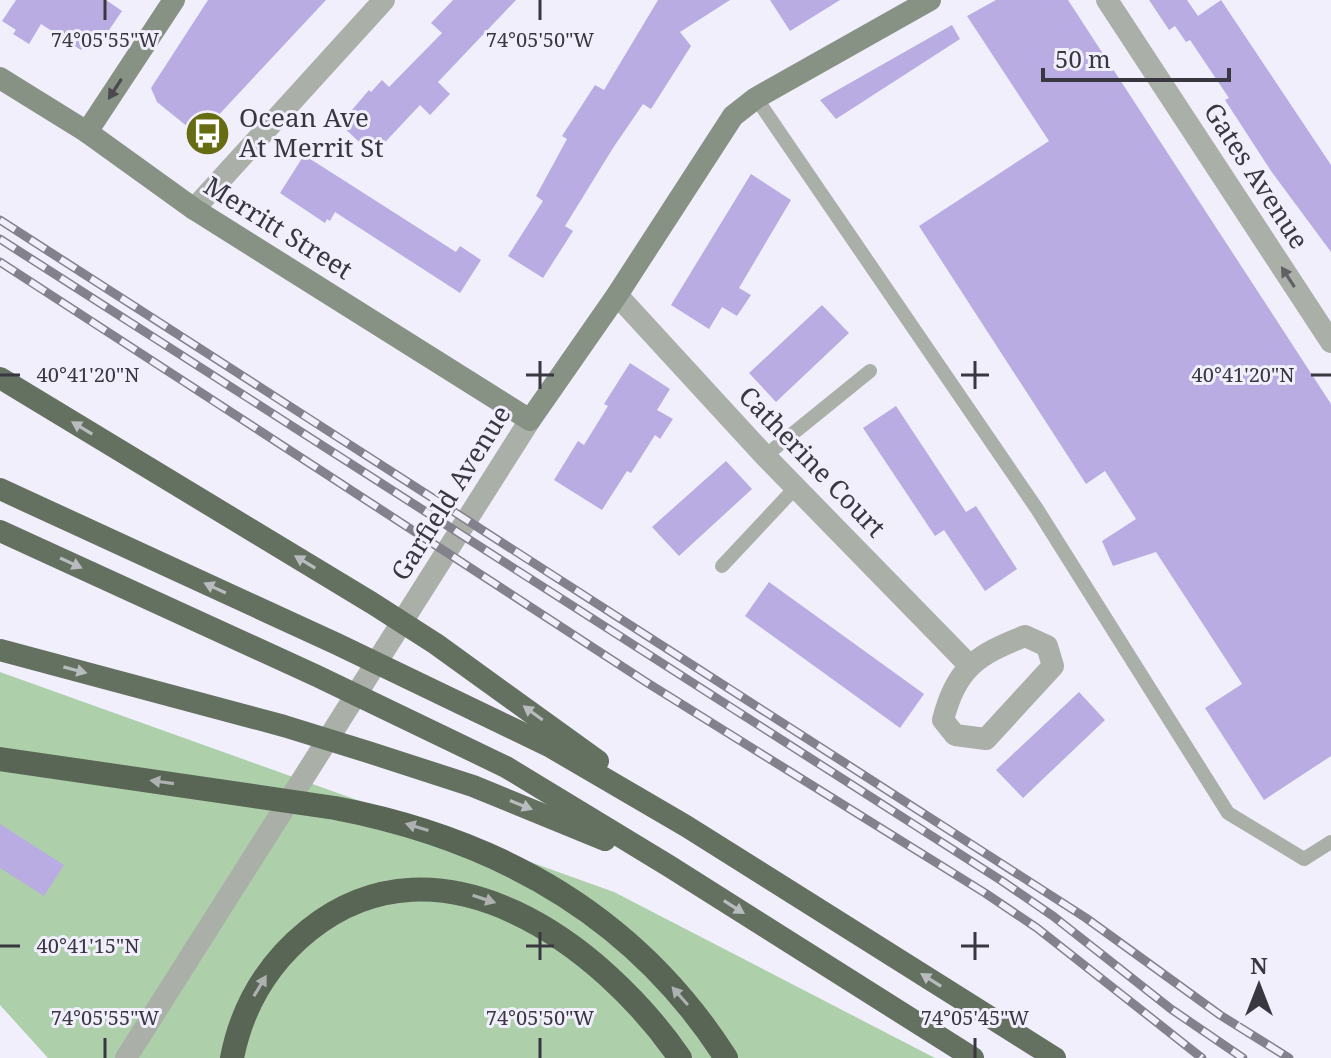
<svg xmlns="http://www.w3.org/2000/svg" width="1331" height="1058" viewBox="0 0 1331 1058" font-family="'Noto Serif',serif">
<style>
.green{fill:#add0ab}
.building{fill:#b8ace2}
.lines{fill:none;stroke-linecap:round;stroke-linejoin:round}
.service{stroke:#aab0a8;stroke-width:14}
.minor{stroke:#aab0a8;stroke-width:22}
.tertiary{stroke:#aab0a8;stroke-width:22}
.secondary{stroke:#879184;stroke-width:22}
.trunk{stroke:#647060;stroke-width:22}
.motorway{stroke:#596656;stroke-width:24}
.rail-casing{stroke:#83818c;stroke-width:9}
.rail{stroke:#f2effd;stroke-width:6;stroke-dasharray:18;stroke-linecap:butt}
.oneway{fill:#49494e}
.oneway2{fill:#616164}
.oneway3{fill:#b9bcbe}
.oneway4{fill:#adb1b2}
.ticks{fill:none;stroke:#393740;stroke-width:3}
.labels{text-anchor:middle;stroke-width:6;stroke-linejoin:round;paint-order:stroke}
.poi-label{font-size:26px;fill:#393740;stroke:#f2effd;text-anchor:start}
.street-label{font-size:26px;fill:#393740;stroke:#f2effd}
.ticks-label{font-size:20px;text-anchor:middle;fill:#393740;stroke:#f2effd;stroke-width:6;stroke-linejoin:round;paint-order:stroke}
</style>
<rect width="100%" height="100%" fill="#f2effd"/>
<polygon class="green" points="0,672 614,892 935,1058 48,1058 0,1005"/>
<g class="building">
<polygon points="16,0 106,0 122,11 105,36 95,30 81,50 41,24 29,44 13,34 16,30 2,21"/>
<polygon points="208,0 326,0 199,136 157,102 151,88"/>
<polygon points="453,0 516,0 438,82 450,94 430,115 420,105 373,155 340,124 369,90 371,92 382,80 389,87 442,33 431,23"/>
<polygon points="658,0 730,0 680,32 691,46 651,109 643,104 613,148 565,226 573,231 543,278 508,256 543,201 536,196 567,139 562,136 595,85 604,90"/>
<polygon points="770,0 840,0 790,31"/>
<polygon points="996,0 1068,0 1331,404 1331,756 1264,800 1205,708 1242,684 1156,552 1113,566 1102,541 1136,519 1105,471 1086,484 919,226 1049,141 967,16"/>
<polygon points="1149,0 1187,0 1198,16 1221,0 1331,165 1331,252 1271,171 1225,100 1229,98 1190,40 1186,42 1175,26 1169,30"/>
<polygon points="952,25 960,39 836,119 820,100"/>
<polygon points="304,155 456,252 460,246 481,260 460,293 335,212 330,221 327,219 325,223 280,193"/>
<polygon points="751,174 791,200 739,288 751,295 737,316 722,307 709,329 671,305"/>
<polygon points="822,305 849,333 776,402 749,373"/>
<polygon points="630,363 670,389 657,410 673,419 660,439 655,435 631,473 627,471 602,510 554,480 578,441 584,445 608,406 604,404"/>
<polygon points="896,406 966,512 976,506 1017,569 985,591 944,530 935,536 863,428"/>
<polygon points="726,461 752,489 679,556 652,527"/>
<polygon points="769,582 924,694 900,728 745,616"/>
<polygon points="1079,692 1105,720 1023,798 996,770"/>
<polygon points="0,824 64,865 44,896 0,868"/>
</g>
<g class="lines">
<g class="service">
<polyline points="756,98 1037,509 1228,813 1304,859 1331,842"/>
<polyline points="765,456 870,371"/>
<polyline points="722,566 796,487"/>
</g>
<g class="minor">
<polyline points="1107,0 1331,342"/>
<polyline points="617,295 765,456 970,666"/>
<path d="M 1025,636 L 1047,646 L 1053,666 L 986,739 L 955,735 L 943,720 C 956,668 977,655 1025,636 Z"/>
</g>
<g class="tertiary">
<polyline points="194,209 384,0"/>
<polyline points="126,1058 530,420"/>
</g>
<g class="secondary">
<polyline points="0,78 87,132 194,209 530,420 617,295 733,116 756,98 930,0"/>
<polyline points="87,132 174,0"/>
</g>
<g class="trunk">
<polyline points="0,378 372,603 436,644 598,761"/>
<polyline points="0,489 337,644 549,746 686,826 1055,1058"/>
<polyline points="0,531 317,676 506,767 669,866 973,1058"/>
<polyline points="0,650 284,726 368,752 473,786 605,840"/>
</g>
<g class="motorway">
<path d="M 0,759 L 335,808 C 497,839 635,915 726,1058"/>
<path d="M 232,1058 C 242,1007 268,963 309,930 C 441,825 602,945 680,1058"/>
</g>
<defs>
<g id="rail">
<polyline points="0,220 1086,918 1220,1015 1289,1058"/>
<polyline points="0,239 1002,881 1053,916 1171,1009 1243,1058"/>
<polyline points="0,262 646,682 985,893 1037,928 1202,1058"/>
</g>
</defs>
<use href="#rail" class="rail-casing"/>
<use href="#rail" class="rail"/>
</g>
<defs><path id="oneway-solid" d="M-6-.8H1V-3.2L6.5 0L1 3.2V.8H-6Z" transform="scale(2)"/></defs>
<use class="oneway" href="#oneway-solid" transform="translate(115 89) rotate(123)"/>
<use class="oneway2" href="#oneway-solid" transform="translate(1288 277) rotate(-123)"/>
<g class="oneway3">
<use href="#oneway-solid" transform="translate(82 428) rotate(-149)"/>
<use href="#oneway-solid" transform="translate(305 562) rotate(-149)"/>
<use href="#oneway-solid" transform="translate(71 563) rotate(25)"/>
<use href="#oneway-solid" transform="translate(215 588) rotate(-155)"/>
<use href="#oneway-solid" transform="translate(75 670) rotate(15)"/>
<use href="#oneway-solid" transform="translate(533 713) rotate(-144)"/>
<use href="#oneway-solid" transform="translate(521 805) rotate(22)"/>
<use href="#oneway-solid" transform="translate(734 907) rotate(32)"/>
<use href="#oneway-solid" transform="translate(931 980) rotate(-148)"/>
</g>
<g class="oneway4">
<use href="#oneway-solid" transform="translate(162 782) rotate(-172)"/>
<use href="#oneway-solid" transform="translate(417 827) rotate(-163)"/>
<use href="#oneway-solid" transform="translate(484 899) rotate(18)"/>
<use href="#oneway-solid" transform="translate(260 986) rotate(-59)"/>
<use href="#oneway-solid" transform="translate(680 996) rotate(-131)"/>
</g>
<path class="ticks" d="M 105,0 L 105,20M 540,0 L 540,20M 540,361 L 540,389M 975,361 L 975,389M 0,375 L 20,375M 526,375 L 554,375M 961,375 L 989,375M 1311,375 L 1331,375M 540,932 L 540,960M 975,932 L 975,960M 0,946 L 20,946M 526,946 L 554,946M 961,946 L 989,946M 105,1038 L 105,1058M 540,1038 L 540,1058M 975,1038 L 975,1058"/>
<defs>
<symbol id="bus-disc" viewBox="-11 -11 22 22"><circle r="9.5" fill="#656c12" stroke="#f2effd"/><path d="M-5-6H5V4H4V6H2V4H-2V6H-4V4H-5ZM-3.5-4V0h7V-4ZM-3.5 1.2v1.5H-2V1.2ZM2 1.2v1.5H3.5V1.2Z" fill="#fff"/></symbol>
</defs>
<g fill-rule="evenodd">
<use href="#bus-disc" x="182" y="108" width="51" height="51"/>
</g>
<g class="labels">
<g class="poi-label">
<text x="239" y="127">Ocean Ave<tspan x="239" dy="30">At Merrit St</tspan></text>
</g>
<g class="street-label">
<text transform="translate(1256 176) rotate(57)" y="9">Gates Avenue</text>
<text transform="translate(278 228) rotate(32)" y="9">Merritt Street</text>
<text transform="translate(812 462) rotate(46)" y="9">Catherine Court</text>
<text transform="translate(451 493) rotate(-58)" y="9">Garfield Avenue</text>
</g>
</g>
<g class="ticks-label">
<text x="105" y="47">74°05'55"W</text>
<text x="540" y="47">74°05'50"W</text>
<text x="88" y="382">40°41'20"N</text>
<text x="1243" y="382">40°41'20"N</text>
<text x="88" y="953">40°41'15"N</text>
<text x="105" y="1025">74°05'55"W</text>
<text x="540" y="1025">74°05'50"W</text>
<text x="975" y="1025">74°05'45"W</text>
</g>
<g transform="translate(1259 986)" stroke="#f2effd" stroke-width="6" paint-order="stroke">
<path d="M0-6L14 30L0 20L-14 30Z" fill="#393740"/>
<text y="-12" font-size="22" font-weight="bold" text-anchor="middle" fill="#393740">N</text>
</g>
<path d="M1043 68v12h186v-12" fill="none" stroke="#393740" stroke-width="4"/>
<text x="1055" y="68" font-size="24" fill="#393740" stroke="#f2effd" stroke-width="6" paint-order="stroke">50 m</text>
</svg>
